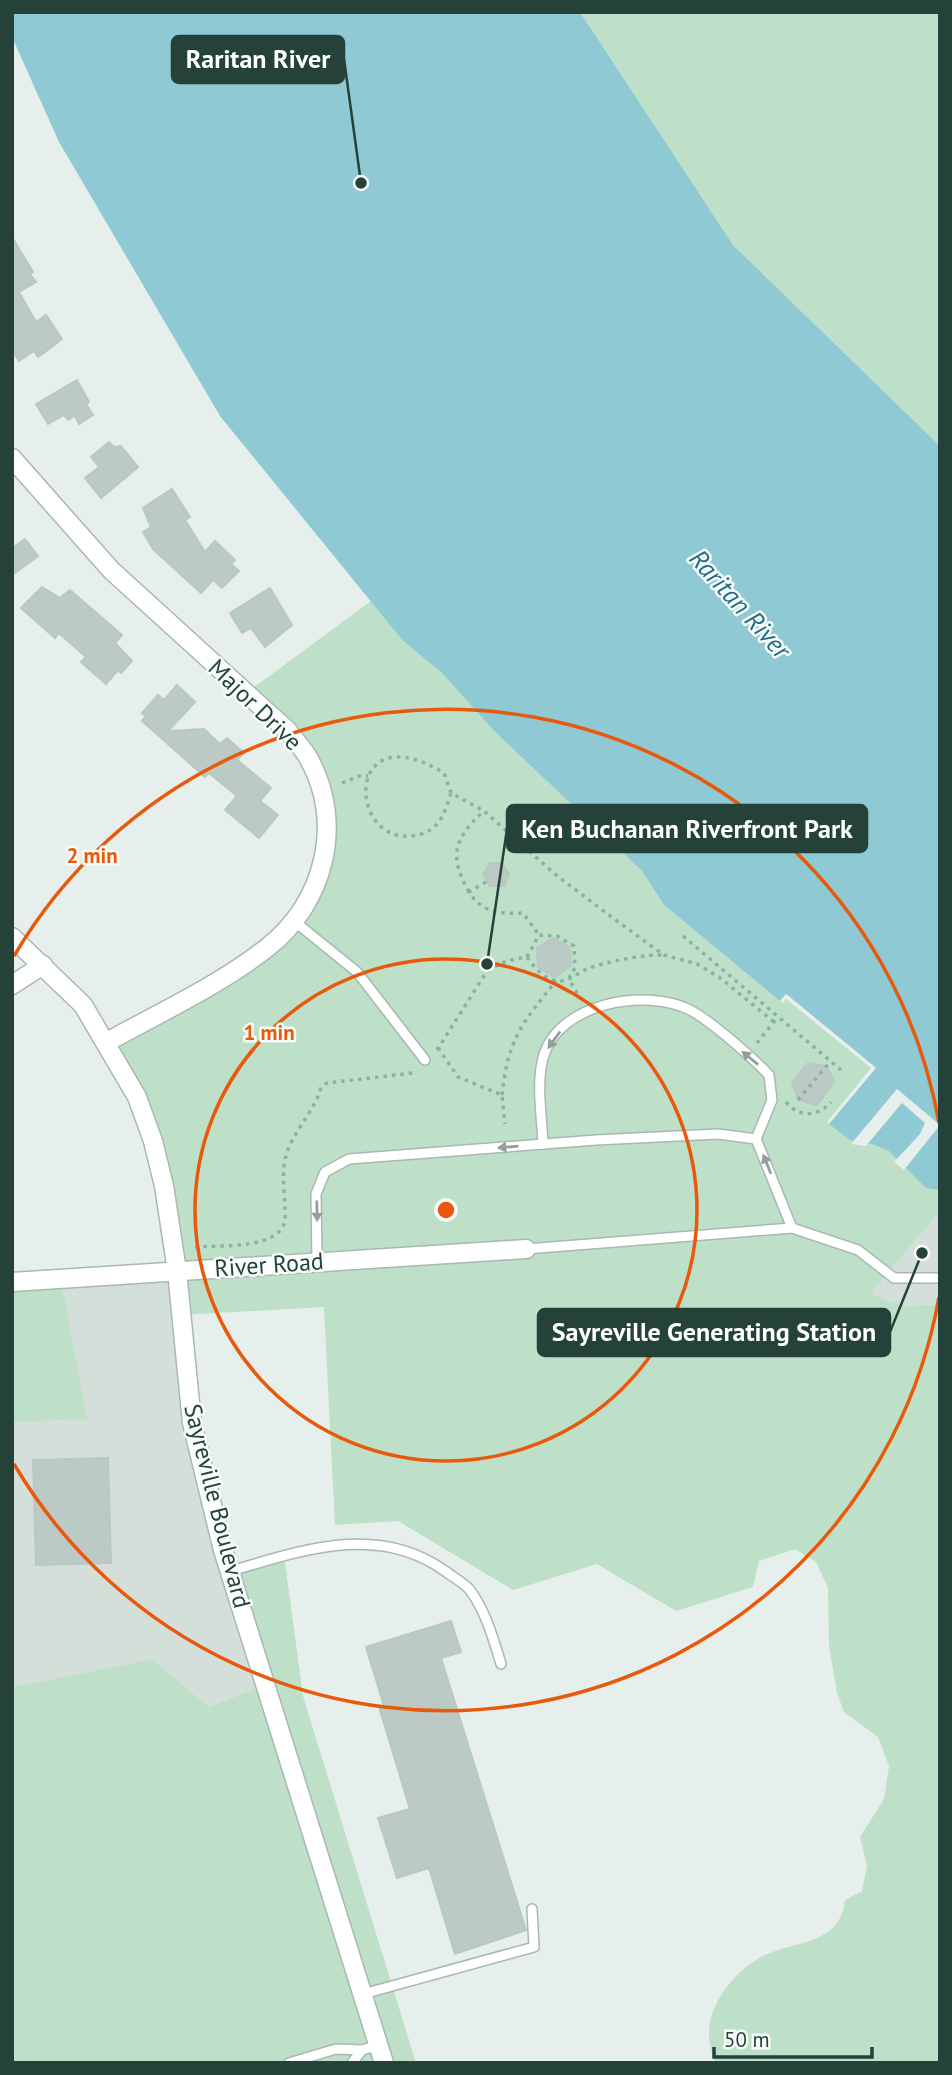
<svg xmlns="http://www.w3.org/2000/svg" width="952" height="2075" viewBox="0 0 952 2075" font-family="'PT Sans',sans-serif">
<style>
.built{fill:#d4dfda}
.green{fill:#bfe0c8}
.water{fill:#8ec9d4}
.pier{fill:#e6efeb}
.building{fill:#bbcac4;stroke:#b8c9c2;stroke-width:2}
.lines{fill:none;stroke-linecap:round;stroke-linejoin:round}
.service-casing{stroke:#a8b8b2;stroke-width:12}
.minor-casing{stroke:#a8b8b2;stroke-width:21}
.path{stroke:#86b3a5;stroke-width:3.5;stroke-dasharray:3.5 5;stroke-linecap:butt}
.service{stroke:#fff;stroke-width:9}
.minor{stroke:#fff;stroke-width:18}
.oneway{fill:#92a09c}
.ring{fill:none;stroke:#e8590c;stroke-width:3.5}
.labels{text-anchor:middle;stroke-width:5;stroke-linejoin:round;paint-order:stroke}
.street-label{font-size:24px;fill:#24423a;stroke:#f7fbf9}
.water-label{font-size:26px;font-style:italic;fill:#1c6f80;stroke:#f7fbf9}
.centre{fill:#e8590c;stroke:#f7fbf9;stroke-width:3.5}
.ring-label{font-size:21px;text-anchor:middle;font-weight:bold;fill:#e8590c;stroke:#f7fbf9;stroke-width:5;stroke-linejoin:round;paint-order:stroke}
.leader{fill:none;stroke:#24423a;stroke-width:2.5}
.callout-dot{fill:#24423a;stroke:#f7fbf9;stroke-width:2.5}
.callout{fill:#24423a;stroke:#24423a;stroke-width:2.5}
.callout-label{font-size:26px;text-anchor:middle;font-weight:bold;fill:#fff}
</style>
<rect width="100%" height="100%" fill="#e6efeb"/>
<g class="built">
<polygon points="940,1211 940,1304 904,1306 869,1294"/>
<polygon points="177,1271 192,1423 266,1684 209,1707 152,1659 12,1687 12,1422 86,1418 61,1278"/>
</g>
<g class="green">
<polygon points="580,12 940,12 940,446 733,245"/>
<path d="M 371,601 L 403,641 L 441,672 L 496,733 L 642,871 L 664,905 L 780,1001 L 786,994 L 940,1125 L 940,1211 L 870,1294 L 904,1306 L 940,1304 L 940,2063 L 715,2063 C 713,2054 709,2044 709,2036 C 708,2004 734,1972 761,1957 C 794,1940 840,1946 845,1900 L 862,1891 L 867,1866 L 860,1837 L 884,1799 L 889,1766 L 878,1737 L 844,1712 L 837,1693 L 829,1646 L 828,1588 L 816,1562 L 795,1549 L 759,1561 L 753,1587 L 676,1611 L 597,1564 L 513,1590 L 398,1521 L 335,1525 L 324,1307 L 181,1315 L 164,1186 L 107,1042 L 202,990 L 294,921 L 326,850 L 310,760 L 245,694 Z"/>
<polygon points="61,1278 87,1419 12,1422 12,1282"/>
<polygon points="284,1555 303,1696 416,2063 12,2063 12,1687 152,1659 209,1707 266,1684 231,1571"/>
</g>
<polygon class="water" points="12,12 580,12 733,245 940,446 940,1190 926,1188 889,1151 872,1144 850,1140 829,1124 875,1067 786,994 780,1001 664,905 642,871 496,733 441,672 403,641 220,416 59,142 12,37"/>
<g class="pier">
<polygon points="786,994 876,1068 829,1124 827,1122 871,1068 786,999 783,1003 780,1001"/>
<polygon points="897,1089 940,1125 904,1170 894,1162 920,1134 925,1123 902,1103 866,1146 851,1144"/>
</g>
<g class="building">
<polygon points="12,237 33,272 30,274 36,282 19,292 36,322 46,315 62,339 38,357 34,351 19,361 12,350"/>
<polygon points="77,380 89,402 86,404 93,415 79,424 75,416 68,420 64,415 48,424 36,404"/>
<polygon points="109,442 114,447 121,446 138,467 101,498 85,478 99,467 91,457"/>
<polygon points="172,489 190,517 185,520 205,552 215,541 235,560 231,564 239,571 222,588 213,580 201,593 153,549 143,532 151,527 143,508"/>
<polygon points="25,539 38,556 12,575 12,548"/>
<polygon points="42,587 60,598 70,590 122,635 115,643 132,661 121,673 118,670 106,684 81,662 86,657 59,633 55,638 21,608"/>
<polygon points="270,588 292,625 265,647 251,628 242,633 230,613"/>
<polygon points="177,685 195,702 168,731 204,729 220,744 227,738 244,753 237,760 271,788 260,801 278,815 259,838 225,810 237,796 209,773 205,777 142,721 146,716 142,713 158,695 164,700"/>
<polygon points="490,863 502,863 509,874 504,886 490,886 483,875"/>
<polygon points="553,938 570,947 571,966 555,977 538,967 537,948"/>
<polygon points="808,1063 827,1066 834,1082 817,1105 798,1100 792,1082"/>
<polygon points="108,1458 111,1563 36,1565 33,1460"/>
<polygon points="451,1621 461,1652 441,1658 526,1930 455,1954 429,1868 397,1878 378,1818 410,1809 379,1707 384,1706 366,1647"/>
</g>
<g class="lines">
<defs>
<g id="service">
<polyline points="294,921 357,972 425,1060"/>
<path d="M 543,1144 C 542,1117 536,1085 543,1058 C 558,1002 646,988 690,1010 C 710,1020 754,1059 769,1075 L 772,1100 L 756,1139"/>
<polyline points="526,1249 792,1228 858,1250 894,1278 940,1278"/>
<polyline points="317,1262 316,1194 325,1172 349,1159 596,1140 718,1134 756,1139 792,1228"/>
<path d="M 231,1571 C 303,1550 378,1523 445,1571 C 453,1577 464,1583 470,1590 C 486,1612 493,1638 501,1664"/>
<polyline points="363,1994 534,1947 532,1909"/>
<polyline points="289,2063 336,2049 362,2050 379,2045"/>
<polyline points="352,2063 362,2050"/>
</g>
<g id="minor">
<path d="M 12,458 L 111,570 L 288,731 C 295,741 305,750 310,761 C 344,825 324,903 268,947 C 220,985 161,1012 107,1042"/>
<polyline points="12,937 83,1005 137,1097 153,1141 164,1186 177,1271 192,1423 223,1550 384,2063"/>
<polyline points="12,985 43,965"/>
<polyline points="12,1282 526,1249"/>
</g>
</defs>
<use href="#service" class="service-casing"/>
<use href="#minor" class="minor-casing"/>
<g class="path">
<polyline points="342,783 359,776 368,776"/>
<path d="M 451,793 L 444,773 C 345,713 347,842 411,836 C 439,833 443,817 451,793 L 484,811"/>
<path d="M 486,882 L 469,892 C 482,913 500,914 523,913 L 539,935"/>
<path d="M 469,892 C 449,857 453,839 484,811 L 556,875 L 617,921 L 664,955 L 697,964 L 719,977 L 774,1022"/>
<polyline points="683,936 841,1070"/>
<polyline points="527,957 539,935 557,936 574,946 575,968 569,978"/>
<polyline points="571,983 581,999"/>
<polyline points="757,1043 778,1017"/>
<polyline points="438,1048 458,1077 502,1095 505,1124"/>
<path d="M 437,1050 L 484,976 C 496,962 510,960 527,957 C 534,967 543,978 556,981 C 570,983 580,970 592,967 C 616,960 640,955 664,955"/>
<path d="M 502,1095 C 508,1039 522,1023 556,981"/>
<polyline points="798,1100 830,1062"/>
<path d="M 786,1102 C 799,1118 817,1117 831,1102"/>
<path d="M 195,1247 C 218,1245 283,1250 285,1219 C 286,1199 281,1180 285,1160 C 290,1134 314,1113 321,1088 L 327,1083 L 413,1073 L 416,1070"/>
</g>
<use href="#service" class="service"/>
<use href="#minor" class="minor"/>
</g>
<defs><path id="oneway-solid" d="M-6-.8H1V-3.2L6.5 0L1 3.2V.8H-6Z" transform="scale(1.75)"/></defs>
<g class="oneway">
<use href="#oneway-solid" transform="translate(554 1040) rotate(126)"/>
<use href="#oneway-solid" transform="translate(750 1058) rotate(-141)"/>
<use href="#oneway-solid" transform="translate(508 1147) rotate(175)"/>
<use href="#oneway-solid" transform="translate(767 1164) rotate(-112)"/>
<use href="#oneway-solid" transform="translate(317 1211) rotate(89)"/>
</g>
<g class="ring">
<circle cx="446" cy="1210" r="251"/>
<path d="M939 1297A501 501 0 0 1 14 1464M14 956A501 501 0 0 1 939 1123"/>
</g>
<g class="labels">
<g class="street-label">
<text transform="translate(255 705) rotate(44)" y="8">Major Drive</text>
<text transform="translate(269 1265) rotate(-4)" y="8">River Road</text>
<text transform="translate(217 1506) rotate(76)" y="8">Sayreville Boulevard</text>
</g>
<g class="water-label">
<text transform="translate(740 604) rotate(48)" y="9">Raritan River</text>
</g>
</g>
<circle cx="446" cy="1210" r="10" class="centre"/>
<g class="ring-label">
<text x="92" y="863">2 min</text>
<text x="269" y="1040">1 min</text>
</g>
<path class="leader" d="M361 183L344 59M487 964L507 829M922 1253L890 1332"/>
<g class="callout-dot">
<circle cx="361" cy="183" r="7"/>
<circle cx="487" cy="964" r="7"/>
<circle cx="922" cy="1253" r="7"/>
</g>
<g class="callout">
<rect x="172" y="36" width="172" height="47" rx="7"/>
<rect x="507" y="805" width="360" height="47" rx="7"/>
<rect x="538" y="1309" width="352" height="47" rx="7"/>
</g>
<g class="callout-label">
<text x="258" y="68">Raritan River</text>
<text x="687" y="838">Ken Buchanan Riverfront Park</text>
<text x="714" y="1341">Sayreville Generating Station</text>
</g>
<rect width="952" height="2075" fill="none" stroke="#24423a" stroke-width="28"/>
<path d="M714 2047v10h158v-10" fill="none" stroke="#24423a" stroke-width="3.5"/>
<text x="724" y="2047" font-size="21" fill="#24423a" stroke="#f7fbf9" stroke-width="5" paint-order="stroke">50 m</text>
</svg>
